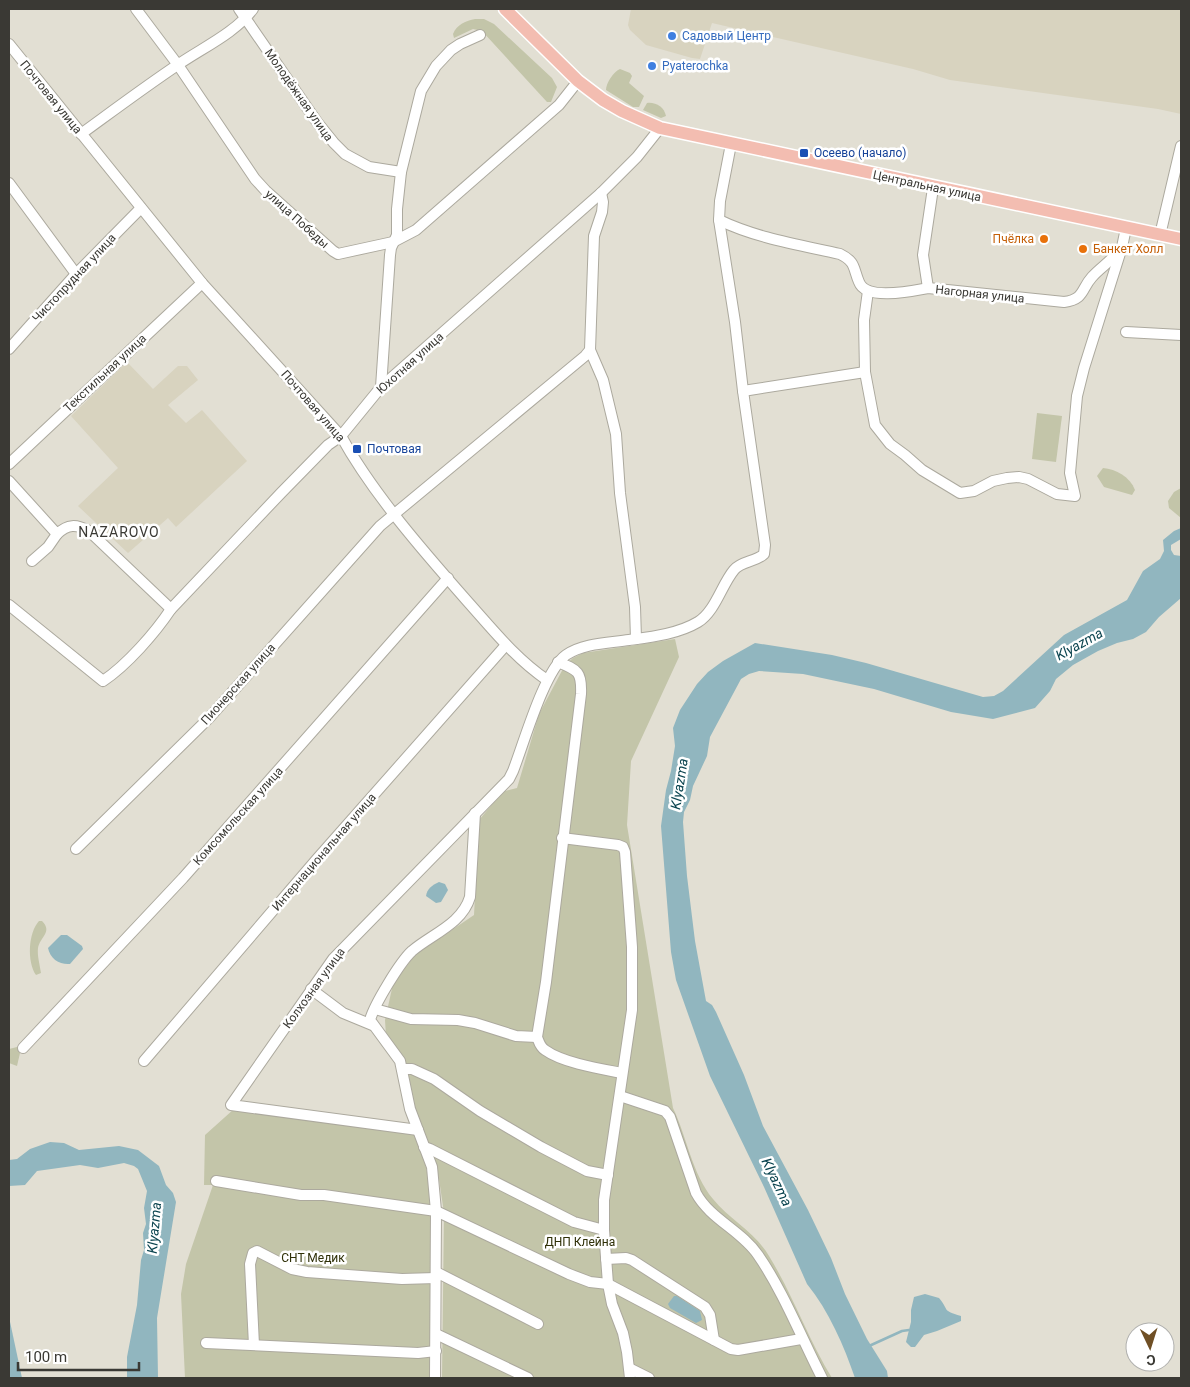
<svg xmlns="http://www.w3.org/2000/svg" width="1190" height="1387" viewBox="0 0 1190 1387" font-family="Roboto,sans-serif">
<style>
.built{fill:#d8d3bf}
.green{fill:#c3c5a9}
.water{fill:#91b6bf}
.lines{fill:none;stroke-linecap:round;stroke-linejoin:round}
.stream{stroke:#91b6bf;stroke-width:2.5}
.minor-casing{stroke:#aca99e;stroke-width:12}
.major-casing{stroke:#fff;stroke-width:15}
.minor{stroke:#fff;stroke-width:10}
.major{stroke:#f3bdb1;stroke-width:12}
.shop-dot{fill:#3f7fe0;stroke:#fff;stroke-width:2}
.transit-dot{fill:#1a4fb4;stroke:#fff;stroke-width:2}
.food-dot{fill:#e8710a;stroke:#fff;stroke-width:2}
.labels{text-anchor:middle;stroke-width:5;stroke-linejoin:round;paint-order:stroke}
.shop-label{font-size:12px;fill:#366cbe;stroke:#fff;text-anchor:start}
.street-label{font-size:12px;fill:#3a3934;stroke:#fff}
.transit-label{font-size:12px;fill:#164399;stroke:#fff;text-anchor:start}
.food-label{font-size:12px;fill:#c56008;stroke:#fff;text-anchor:end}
.park-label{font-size:12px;fill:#2e2f06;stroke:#fff}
.neighbourhood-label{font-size:14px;letter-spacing:1px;fill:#3a3934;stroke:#fff}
.water-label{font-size:14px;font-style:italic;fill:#0b444f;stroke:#fff}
</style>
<rect width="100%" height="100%" fill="#e2dfd3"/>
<g class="built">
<polygon points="631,9 1181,9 1181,114 1158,109 950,80 913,69 712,23 700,59 692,58 646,45 630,30 628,25"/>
<polygon points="127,362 153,389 178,366 187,366 198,380 168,405 186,423 202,410 247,461 176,527 168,518 128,553 78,506 118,468 71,416"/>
</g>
<g class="green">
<path d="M 475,19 L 484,19 L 494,24 L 552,78 L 557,87 L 551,102 L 547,102 L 482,31 L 473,29 L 454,38 L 453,34 C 457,24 466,21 475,19 Z"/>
<path d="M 620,69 L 630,73 L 632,76 L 629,83 L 644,96 L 639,107 L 633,107 L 606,90 C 606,83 614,71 620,69 Z"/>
<path d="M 647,103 C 656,102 664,107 666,116 L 661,118 L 643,110 Z"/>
<polygon points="1037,413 1062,416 1056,462 1032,459"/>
<path d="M 1103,468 C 1116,469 1130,477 1135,490 L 1132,495 L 1104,487 L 1097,476 Z"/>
<polygon points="1181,488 1181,518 1169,508 1168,501 1174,492"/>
<path d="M 675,639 L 679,657 L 631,761 L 627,825 L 673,1108 C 687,1137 692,1174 713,1199 C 730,1220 755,1232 769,1256 C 793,1295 808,1339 832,1378 L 442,1378 L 444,1213 L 439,1179 L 430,1149 L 415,1111 L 404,1060 L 386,1036 L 385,1020 L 393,984 L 415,955 L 474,915 L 479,820 L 499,796 L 505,791 L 517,788 L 539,714 L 565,665 L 573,658 L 583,653 Z"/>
<path d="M 39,921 L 42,921 C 53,932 40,937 38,948 C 37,955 40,966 41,973 L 36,975 C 27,962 28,933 39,921 Z"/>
<polygon points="17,1047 20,1053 17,1066 9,1063 9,1049"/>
<polygon points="234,1109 414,1133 425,1163 430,1186 432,1283 430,1378 185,1378 181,1294 186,1264 213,1185 204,1185 205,1135"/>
</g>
<g class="water">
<path d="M 1181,528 L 1181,539 L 1171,545 L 1171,550 L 1174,555 L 1181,556 L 1181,598 L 1159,617 L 1146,632 L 1133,639 L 1117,643 L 1098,651 L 1073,665 L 1056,679 L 1050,691 L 1035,708 L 993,719 L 951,712 L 874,689 L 803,674 L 759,671 L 749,674 L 741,679 L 710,737 L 707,756 L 693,786 L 690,800 L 684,812 L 683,822 L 687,876 L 695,941 L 706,1001 L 712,1005 L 716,1012 L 744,1075 L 763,1126 L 808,1210 L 831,1258 L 845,1294 L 867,1339 L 887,1371 L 888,1378 L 855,1378 C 844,1346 829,1311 807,1284 L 764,1187 L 710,1076 L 676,980 L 671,952 L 661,826 L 666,790 L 671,771 L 675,746 L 673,728 L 680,710 L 697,684 L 708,672 L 723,661 L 755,643 L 832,655 L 866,663 L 983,697 L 994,696 L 1003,691 L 1064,635 L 1127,600 L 1143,571 L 1160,559 L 1164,551 L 1163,540 L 1174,531 Z"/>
<path d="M 439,882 L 445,884 L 448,890 L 441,902 L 436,903 L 426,896 C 427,889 432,885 439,882 Z"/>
<path d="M 61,935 L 67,935 L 82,946 L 83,949 L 70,964 C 60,965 50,959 48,948 Z"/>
<polygon points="50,1142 64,1143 79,1150 119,1146 138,1150 159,1166 166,1185 173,1193 176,1202 157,1318 158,1378 127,1378 127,1357 137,1305 141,1260 144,1250 143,1233 146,1224 144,1208 147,1191 138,1169 134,1166 124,1163 98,1168 80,1165 37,1171 25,1185 9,1186 9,1160 17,1159 30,1149"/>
<path d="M 925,1294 L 939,1298 C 950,1311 941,1310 961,1316 L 961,1321 L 937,1331 L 924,1335 L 915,1347 L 911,1347 L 906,1342 L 911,1322 L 911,1310 L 914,1297 Z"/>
<polygon points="674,1296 677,1296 700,1311 702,1320 696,1323 670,1308 668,1304"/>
<polygon points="9,1317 22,1378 9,1378"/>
</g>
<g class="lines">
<polyline class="stream" points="869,1346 902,1331 909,1330"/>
<defs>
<g id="minor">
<polyline points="136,9 178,65 255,179 266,191 333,251 338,254 393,242 416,230 559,105 578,81"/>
<polyline points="239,9 317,122 334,143 345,154 369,167 401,172"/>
<path d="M 9,44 L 202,283 L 341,436 C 373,494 424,552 468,602 C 493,630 516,659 547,680"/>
<path d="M 81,134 C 114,110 146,86 179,64 C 204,47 235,33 253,9"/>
<polyline points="9,183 76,274"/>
<path d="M 719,220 C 756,238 800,245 840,254 C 856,262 853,268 859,282 C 866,301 912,291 928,288 L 1064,302 C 1085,299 1081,289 1092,277 C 1100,268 1110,262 1118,252"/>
<polyline points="1160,235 1181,146"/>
<polyline points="928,288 923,255 933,188"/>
<polyline points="868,291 864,320 865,372 875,425 890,444 905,455 922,470 960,493 974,491 993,481 1007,478 1019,477 1028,479 1057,494 1075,496 1070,473 1077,396 1084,368 1122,247 1126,228"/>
<polyline points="1126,332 1181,335"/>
<polyline points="9,349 76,274 141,208"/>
<polyline points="590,350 603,380 616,434 620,493 635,607 636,639"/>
<polyline points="381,387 390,255 391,248 397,235 397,209 401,172 421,91 436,66 451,50 460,44 480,35"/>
<polyline points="743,391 865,372"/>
<polyline points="9,464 202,283"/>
<path d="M 9,481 L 57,534 C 68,524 76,524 89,531 L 171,609"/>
<polyline points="32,561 48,547 57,534"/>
<path d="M 9,605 L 103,681 C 127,665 155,633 171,609 L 281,493 L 328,445 L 341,436 L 381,387 L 601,193 L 637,157 L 660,128"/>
<path d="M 558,662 C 578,670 582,672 581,694 L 546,982 L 537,1037 C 539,1042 540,1047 545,1050 C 563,1063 601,1069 622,1073"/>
<polyline points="562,838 618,845 623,847 625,852 632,947 632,1010 604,1200 604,1230 608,1284 612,1304 623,1333 627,1352 630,1378"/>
<polyline points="76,849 209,718 380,526 585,356 590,350 594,236 602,212 603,202 601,193"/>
<polyline points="311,989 343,1013 372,1025"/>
<polyline points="375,1009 411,1019 458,1020 475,1023 516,1036 537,1037"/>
<polyline points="23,1048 183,878 448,578"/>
<polyline points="144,1061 317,859 506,645"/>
<polyline points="402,1069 412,1069 434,1079 480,1111 541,1147 587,1171 608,1175"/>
<path d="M 620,1096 L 665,1111 L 670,1117 L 696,1193 C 710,1219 742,1231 758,1255 C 783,1291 802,1339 822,1378"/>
<path d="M 418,1130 L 231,1105 L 333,959 L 509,779 L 513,771 C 524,743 544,671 566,655 C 583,643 609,643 629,640 C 651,637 678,634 698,622 C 715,612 722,584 734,570 C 741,561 756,562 764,554 L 765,545 L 743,391 L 735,322 L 719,220 L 720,201 L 731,144"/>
<polyline points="424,1147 430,1149 574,1222 604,1230"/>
<polyline points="216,1181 301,1195 324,1195 436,1211 569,1274 590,1282 608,1284 731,1349 738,1350 801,1339"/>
<polyline points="606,1259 626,1258 632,1260 705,1307 710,1315 714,1340"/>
<polyline points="436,1272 538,1324"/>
<polyline points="436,1334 528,1378"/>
<polyline points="206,1343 418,1353 436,1351"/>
<polyline points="254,1345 250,1264 253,1253 257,1251 292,1269 307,1272 402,1279 436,1278"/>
<polyline points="629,1368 649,1378"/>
<path d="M 435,1378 L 436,1211 L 432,1167 L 410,1109 L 400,1061 L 370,1020 C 374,1005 400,962 412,951 C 432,934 462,924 470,897 L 475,813"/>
</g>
<polyline id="major" points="505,9 578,81 603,100 622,111 660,128 1181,239"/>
</defs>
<use href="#minor" class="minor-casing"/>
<use href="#major" class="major-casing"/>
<use href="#minor" class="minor"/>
<use href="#major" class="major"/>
</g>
<g class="shop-dot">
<circle cx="672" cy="36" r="5"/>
<circle cx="652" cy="66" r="5"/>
</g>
<g class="transit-dot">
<rect x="799" y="148" width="10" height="10" rx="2.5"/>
<rect x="352" y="444" width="10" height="10" rx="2.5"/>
</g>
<g class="food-dot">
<circle cx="1044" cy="239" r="5"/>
<circle cx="1083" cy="249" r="5"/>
</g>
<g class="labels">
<g class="shop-label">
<text x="682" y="40">Садовый Центр</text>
<text x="662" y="70">Pyaterochka</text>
</g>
<g class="street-label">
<text transform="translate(299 95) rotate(55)" y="4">Молодёжная улица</text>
<text transform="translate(51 97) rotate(51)" y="4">Почтовая улица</text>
<text transform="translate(927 186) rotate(12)" y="4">Центральная улица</text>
<text transform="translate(297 219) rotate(42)" y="4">улица Победы</text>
<text transform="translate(74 278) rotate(-47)" y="4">Чистопрудная улица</text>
<text transform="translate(980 294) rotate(6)" y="4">Нагорная улица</text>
<text transform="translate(410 363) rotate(-42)" y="4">Юхотная улица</text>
<text transform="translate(105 373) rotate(-43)" y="4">Текстильная улица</text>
<text transform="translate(313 406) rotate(49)" y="4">Почтовая улица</text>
<text transform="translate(238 684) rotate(-48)" y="4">Пионерская улица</text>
<text transform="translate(238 816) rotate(-48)" y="4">Комсомольская улица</text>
<text transform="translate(324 852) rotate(-49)" y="4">Интернациональная улица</text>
<text transform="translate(314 988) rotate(-54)" y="4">Колхозная улица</text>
</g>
<g class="transit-label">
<text x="814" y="157">Осеево (начало)</text>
<text x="367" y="453">Почтовая</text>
</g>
<g class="food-label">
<text x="1034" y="243">Пчёлка</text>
<text x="1093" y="253" text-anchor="start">Банкет Холл</text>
</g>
<g class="park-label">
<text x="580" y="1246">ДНП Клейна</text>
<text x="313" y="1262">СНТ Медик</text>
</g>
<g class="neighbourhood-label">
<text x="119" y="537">NAZAROVO</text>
</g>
<g class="water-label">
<text transform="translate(1079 644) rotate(-29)" y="5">Klyazma</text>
<text transform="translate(679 784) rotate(-81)" y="5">Klyazma</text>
<text transform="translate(777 1182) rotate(64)" y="5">Klyazma</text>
<text transform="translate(154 1228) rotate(-85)" y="5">Klyazma</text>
</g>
</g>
<rect width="1190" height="1387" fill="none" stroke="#3a3934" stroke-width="20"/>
<g transform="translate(1150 1347) rotate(176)"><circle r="24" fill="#ffffff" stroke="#b0b0ae"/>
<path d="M0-4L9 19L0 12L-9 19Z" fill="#6f4f25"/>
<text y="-8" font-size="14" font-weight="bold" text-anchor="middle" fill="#3a3934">С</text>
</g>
<path d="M18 1362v8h121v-8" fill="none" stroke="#3a3934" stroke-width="2.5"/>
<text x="25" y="1362" font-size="15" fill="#3a3934" stroke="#ffffff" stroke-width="4" paint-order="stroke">100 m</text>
</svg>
